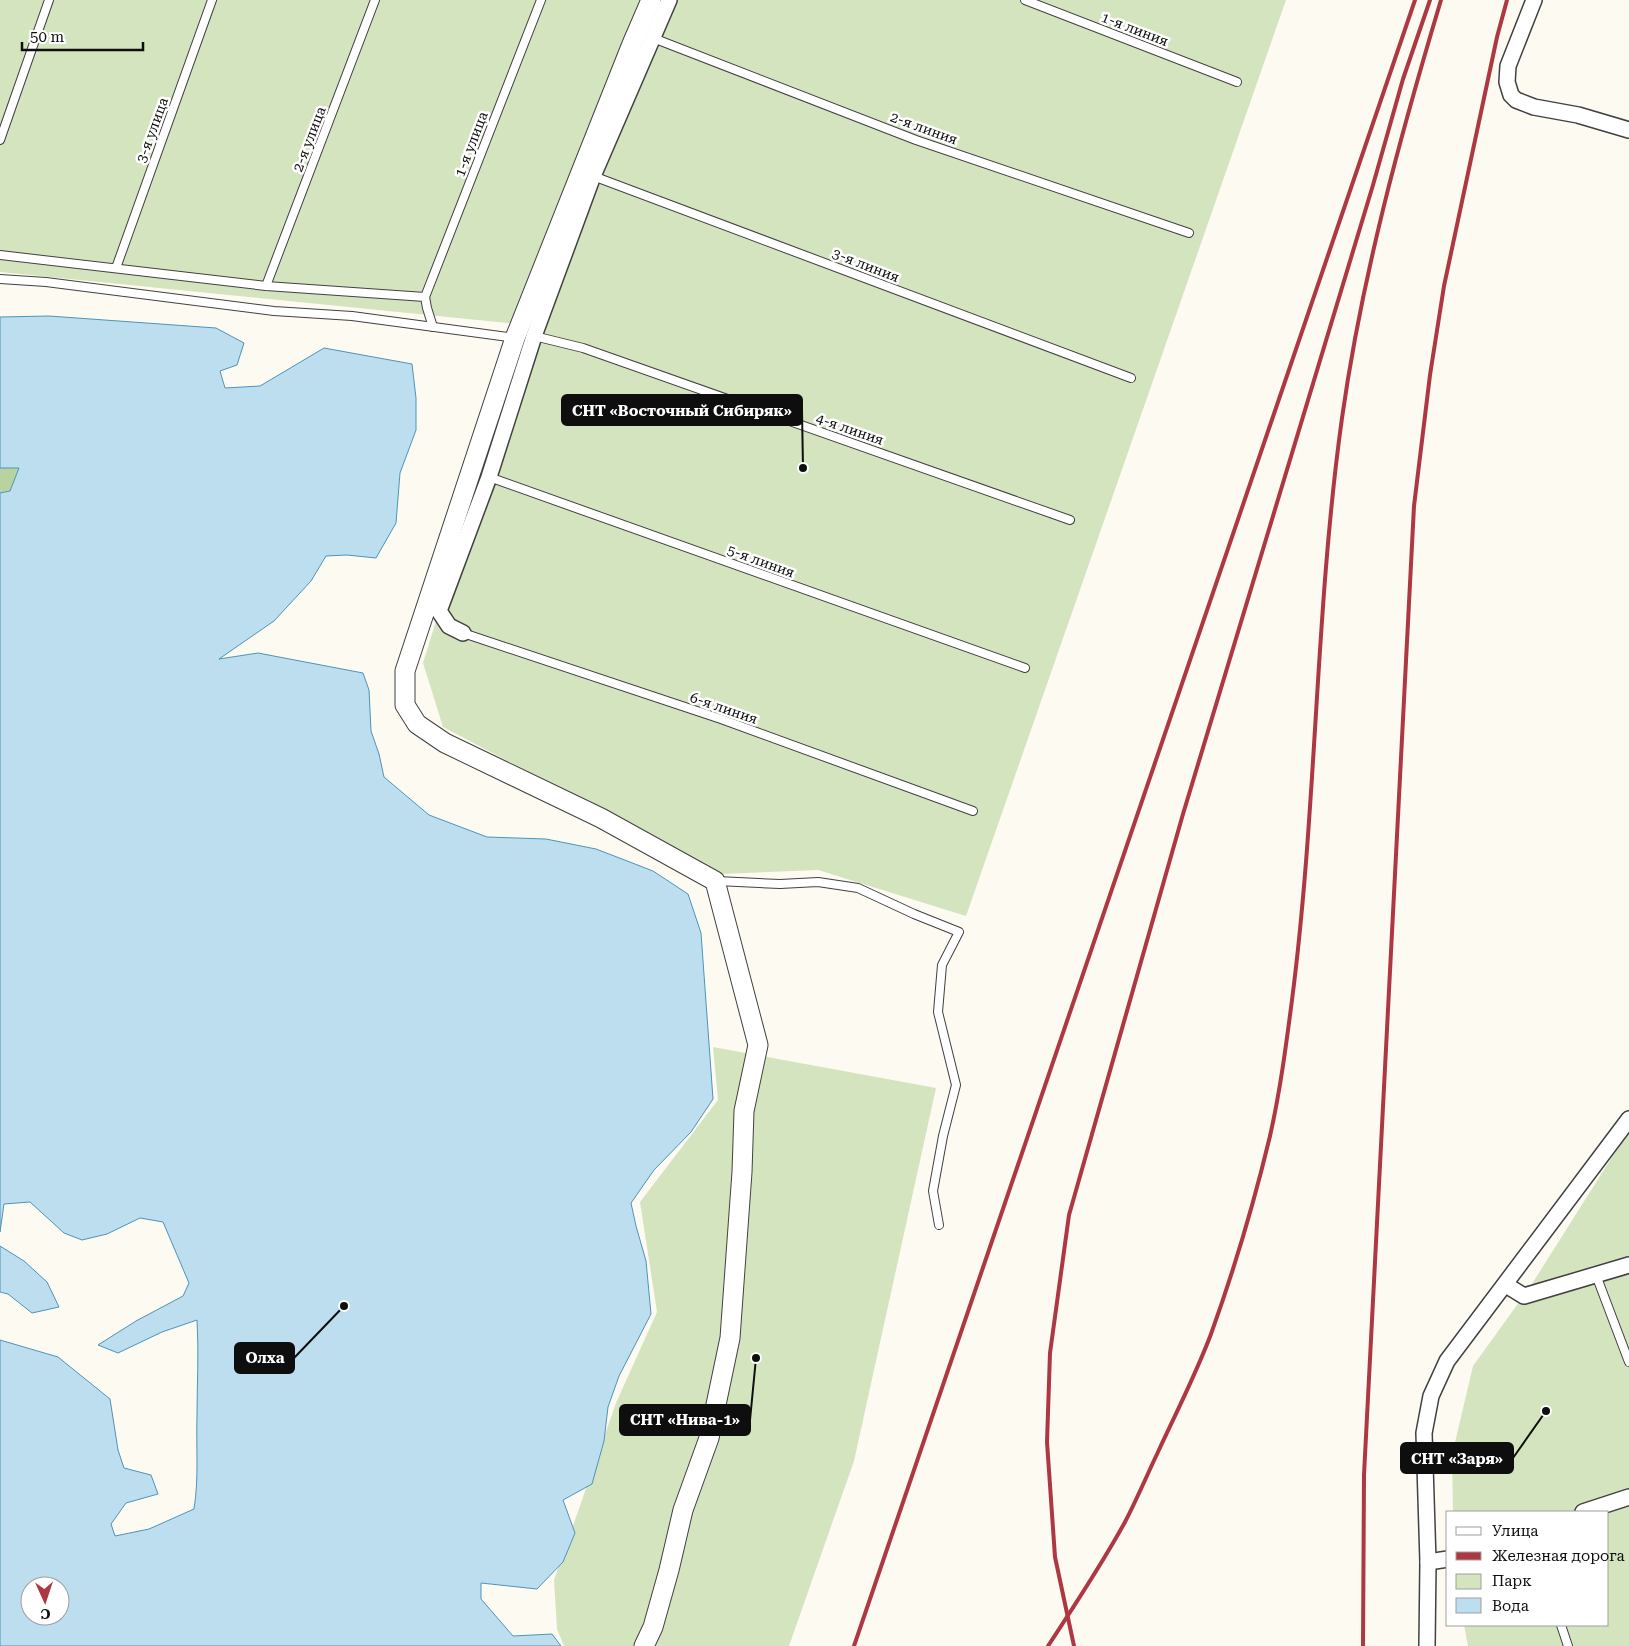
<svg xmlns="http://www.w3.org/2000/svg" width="1629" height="1646" viewBox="0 0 1629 1646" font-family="'Roboto Serif',serif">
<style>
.green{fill:#d4e4bf}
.forest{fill:#b9d3a0}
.water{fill:#bddeee;stroke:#4d94bc;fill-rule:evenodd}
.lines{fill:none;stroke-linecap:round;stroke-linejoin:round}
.service-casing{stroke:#414141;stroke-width:10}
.minor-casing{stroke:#414141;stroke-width:18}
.tertiary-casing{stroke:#414141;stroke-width:21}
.service{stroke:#fff;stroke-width:8}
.minor{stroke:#fff;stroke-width:15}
.tertiary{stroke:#fff;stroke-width:19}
.rail{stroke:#ad3842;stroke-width:4}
.labels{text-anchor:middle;stroke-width:5;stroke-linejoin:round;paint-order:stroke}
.street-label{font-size:14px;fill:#0e0e0e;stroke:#fff}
.leader{fill:none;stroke:#0e0e0e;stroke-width:2}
.callout-dot{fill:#0e0e0e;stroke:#fff;stroke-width:2}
.callout{fill:#0e0e0e;stroke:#0e0e0e;stroke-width:2}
.callout-label{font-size:15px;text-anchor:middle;font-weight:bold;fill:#fff}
</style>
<rect width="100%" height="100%" fill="#fdfaf2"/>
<g class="green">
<polygon points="0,0 1286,0 966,916 818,870 722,874 443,727 423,663 528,325 0,272"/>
<polygon points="713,1047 936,1088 854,1461 789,1646 564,1646 557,1629 554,1580 616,1403 657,1312 640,1202 718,1100"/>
<polygon points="1629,1130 1629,1646 1468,1646 1464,1625 1608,1625 1608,1512 1453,1512 1452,1455 1473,1366 1530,1287"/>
</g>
<polygon class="forest" points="20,467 10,491 0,493 0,468"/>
<g class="water">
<path d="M 49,316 L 216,328 L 244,343 L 237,365 L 220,371 L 225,388 L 260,386 L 324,348 L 412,364 L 416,398 L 416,430 L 400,473 L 396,523 L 376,558 L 347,555 L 326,556 L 311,581 L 274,621 L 219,659 L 258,653 L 363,673 L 369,690 L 371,731 L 379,754 L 384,777 L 429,815 L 487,837 L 546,839 L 596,849 L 653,871 L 688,894 L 701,933 L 713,1099 L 691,1132 L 654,1170 L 631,1203 L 636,1226 L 646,1261 L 651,1314 L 619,1376 L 608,1407 L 604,1441 L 592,1484 L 563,1500 L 575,1533 L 563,1562 L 537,1589 L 481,1583 L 481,1599 L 513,1636 L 552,1634 L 561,1646 L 0,1646 L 0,1340 L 58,1357 L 110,1399 L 118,1450 L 124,1468 L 151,1475 L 158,1494 L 126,1503 L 111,1524 L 115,1536 L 149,1529 L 194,1509 C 199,1478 196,1448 197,1416 C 197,1384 199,1353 197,1320 L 162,1332 L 118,1353 L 98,1345 L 136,1321 L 183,1296 L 189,1283 L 163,1222 L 140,1218 L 107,1234 L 82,1240 L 64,1233 L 30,1202 L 4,1204 L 0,1232 L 0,493 L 10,491 L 19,468 L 0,468 L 0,317 ZM 30,1586 L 60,1586 L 60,1616 L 30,1616 Z"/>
<polygon points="0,1246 24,1261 47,1282 59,1307 32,1313 8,1294 0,1292"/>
</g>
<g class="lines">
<defs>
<g id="service">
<polyline points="1025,0 1237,82"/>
<polyline points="653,38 916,140 1189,233"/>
<polyline points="0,140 49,0"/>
<polyline points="593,176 1131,378"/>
<polyline points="0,255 266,286 425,297 427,308 433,327"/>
<polyline points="116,268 212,0"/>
<polyline points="0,279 46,282 274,311 352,316 515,338"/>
<polyline points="266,286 375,0"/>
<polyline points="425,297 541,0"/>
<polyline points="534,336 583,348 1070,520"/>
<polyline points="489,477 1025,668"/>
<polyline points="463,633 721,719 973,811"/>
<polyline points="717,881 780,884 818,882 858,888 914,914 959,932 942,965 938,1012 956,1085 943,1136 933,1191 939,1225"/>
<polyline points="1596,1275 1629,1362"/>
<polyline points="1561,1625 1568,1646"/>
</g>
<g id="minor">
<polyline points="1534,0 1508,66 1507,82 1511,95 1516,100 1534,107 1578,115 1629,130"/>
<polyline points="463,633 449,626 439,611 489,477 534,336 593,176 669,0"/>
<polyline points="1506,1285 1524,1296 1629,1265"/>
<polyline points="1583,1512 1629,1497"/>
<polyline points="1428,1562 1448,1559"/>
<polyline points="1427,1646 1428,1562 1424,1433 1431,1396 1447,1361 1629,1119"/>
</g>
<polyline id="tertiary" points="644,1646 653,1627 669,1570 683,1510 709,1438 730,1338 742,1172 744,1111 758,1045 715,881 601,818 445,743 417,724 405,705 405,671 515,338 632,44 651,0"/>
</defs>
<use href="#service" class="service-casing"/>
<use href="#minor" class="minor-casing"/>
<use href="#tertiary" class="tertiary-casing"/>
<use href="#service" class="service"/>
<use href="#minor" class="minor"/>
<use href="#tertiary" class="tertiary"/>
<g class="rail">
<polyline points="854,1646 1415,0"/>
<path d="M 1048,1646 C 1075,1605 1102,1564 1125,1522 C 1137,1499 1147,1475 1158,1452 C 1176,1413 1196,1374 1211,1334 C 1234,1270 1254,1203 1270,1136 C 1280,1092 1286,1046 1292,1000 C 1317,807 1315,611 1342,418 C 1362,276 1400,137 1441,0"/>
<polyline points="1074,1646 1055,1557 1047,1442 1050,1353 1069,1215 1183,814 1373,185 1403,79 1430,0"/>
<polyline points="1363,1646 1364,1475 1414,506 1430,375 1444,286 1497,37 1507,0"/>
</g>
</g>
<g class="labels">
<g class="street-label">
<text transform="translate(1135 29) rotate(21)" y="5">1-я линия</text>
<text transform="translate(924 128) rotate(20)" y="5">2-я линия</text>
<text transform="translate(152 130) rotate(-70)" y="5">3-я улица</text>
<text transform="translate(309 139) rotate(-69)" y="5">2-я улица</text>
<text transform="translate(471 144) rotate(-69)" y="5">1-я улица</text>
<text transform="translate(866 265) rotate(21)" y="5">3-я линия</text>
<text transform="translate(850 429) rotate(19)" y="5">4-я линия</text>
<text transform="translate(761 561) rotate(20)" y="5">5-я линия</text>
<text transform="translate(724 708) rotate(19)" y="5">6-я линия</text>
</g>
</g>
<path class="leader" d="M803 468L802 410M344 1306L294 1358M756 1358L750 1420M1546 1411L1513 1458"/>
<g class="callout-dot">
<circle cx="803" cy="468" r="5"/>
<circle cx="344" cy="1306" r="5"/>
<circle cx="756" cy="1358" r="5"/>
<circle cx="1546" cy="1411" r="5"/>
</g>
<g class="callout">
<rect x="562" y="395" width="240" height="30" rx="5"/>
<rect x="235" y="1343" width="59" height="30" rx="5"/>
<rect x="620" y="1405" width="130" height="30" rx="5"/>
<rect x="1401" y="1443" width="112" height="30" rx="5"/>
</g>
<g class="callout-label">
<text x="682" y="416">СНТ «Восточный Сибиряк»</text>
<text x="265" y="1363">Олха</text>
<text x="685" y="1425">СНТ «Нива-1»</text>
<text x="1457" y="1464">СНТ «Заря»</text>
</g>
<rect x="1446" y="1511" width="162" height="115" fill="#ffffff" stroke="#9f9f9f"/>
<rect x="1456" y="1527" width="25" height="8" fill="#ffffff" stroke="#9f9f9f"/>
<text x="1492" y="1536" font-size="15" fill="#0e0e0e">Улица</text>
<rect x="1456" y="1552" width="25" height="8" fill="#ad3842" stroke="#9f9f9f"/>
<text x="1492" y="1561" font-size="15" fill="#0e0e0e">Железная дорога</text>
<rect x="1456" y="1574" width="25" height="15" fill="#d4e4bf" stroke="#9f9f9f"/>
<text x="1492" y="1586" font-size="15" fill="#0e0e0e">Парк</text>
<rect x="1456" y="1598" width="25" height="15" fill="#bddeee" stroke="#9f9f9f"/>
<text x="1492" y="1611" font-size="15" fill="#0e0e0e">Вода</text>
<g transform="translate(45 1601) rotate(177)"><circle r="24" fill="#ffffff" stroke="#9f9f9f"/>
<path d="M0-4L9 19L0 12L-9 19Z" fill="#ad3842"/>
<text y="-8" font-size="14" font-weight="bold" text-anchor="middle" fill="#0e0e0e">С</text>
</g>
<path d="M22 42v8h121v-8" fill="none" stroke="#0e0e0e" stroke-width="2.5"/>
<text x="30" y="42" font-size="15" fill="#0e0e0e" stroke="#ffffff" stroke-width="4" paint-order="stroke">50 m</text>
</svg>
